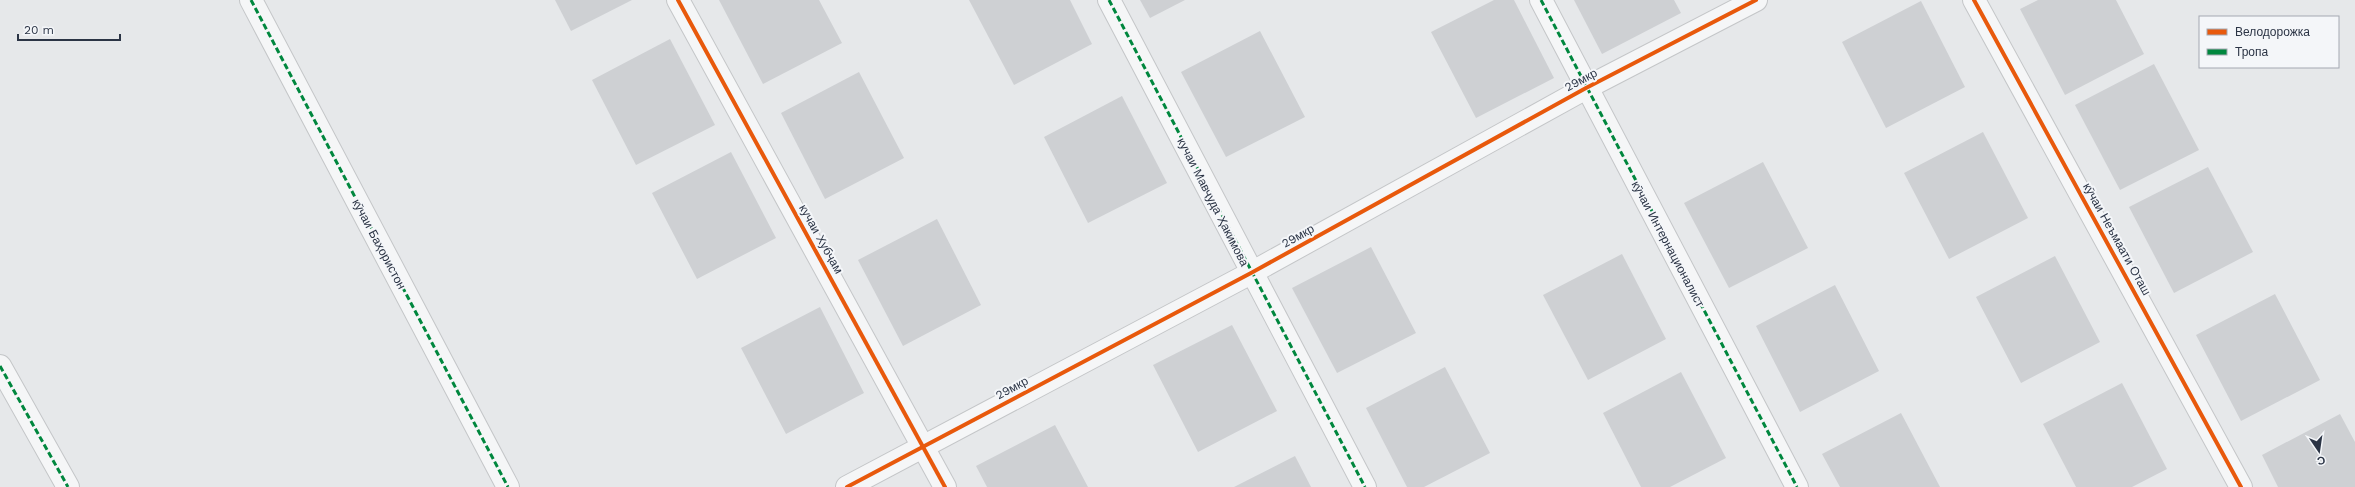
<svg xmlns="http://www.w3.org/2000/svg" width="2355" height="487" viewBox="0 0 2355 487" font-family="'Work Sans',sans-serif">
<style>
.building{fill:#ced0d3}
.lines{fill:none;stroke-linecap:round;stroke-linejoin:round}
.minor-casing{stroke:#c4c6c8;stroke-width:24}
.minor{stroke:#f5f6f7;stroke-width:22}
.quiet{stroke:#00873e;stroke-width:3;stroke-dasharray:6 3;stroke-linecap:butt}
.cycleway-casing{stroke:#f4f6f9;stroke-width:6}
.cycleway{stroke:#e8590c;stroke-width:4}
.labels{text-anchor:middle;stroke-width:4;stroke-linejoin:round;paint-order:stroke}
.street-label{font-size:12px;fill:#2b3445;stroke:#f4f6f9}
</style>
<rect width="100%" height="100%" fill="#e6e8ea"/>
<g class="building">
<polygon points="555,0 632,0 571,31"/>
<polygon points="719,0 819,0 842,43 763,84"/>
<polygon points="969,0 1070,0 1092,44 1014,85"/>
<polygon points="1140,0 1185,0 1150,18"/>
<polygon points="1494,0 1514,0 1554,78 1476,118 1431,32"/>
<polygon points="1574,0 1674,0 1681,13 1602,54"/>
<polygon points="2038,0 2116,0 2144,54 2065,95 2020,9"/>
<polygon points="1921,1 1965,87 1886,128 1842,42"/>
<polygon points="1260,31 1305,117 1226,157 1181,72"/>
<polygon points="670,39 715,125 636,165 592,80"/>
<polygon points="2154,64 2199,150 2120,190 2075,105"/>
<polygon points="859,72 904,158 825,199 781,113"/>
<polygon points="1122,96 1167,183 1088,223 1044,137"/>
<polygon points="1983,132 2028,218 1949,259 1904,173"/>
<polygon points="731,152 776,238 697,279 652,193"/>
<polygon points="1763,162 1808,248 1729,288 1684,203"/>
<polygon points="2208,167 2253,252 2174,293 2129,207"/>
<polygon points="937,219 981,305 903,346 858,260"/>
<polygon points="1371,247 1416,333 1337,373 1292,288"/>
<polygon points="1622,254 1666,339 1588,380 1543,295"/>
<polygon points="2055,256 2100,342 2021,383 1976,297"/>
<polygon points="1835,285 1879,371 1800,412 1756,326"/>
<polygon points="2275,294 2320,380 2241,421 2196,335"/>
<polygon points="820,307 864,393 786,434 741,348"/>
<polygon points="1232,325 1277,411 1198,452 1153,365"/>
<polygon points="1445,367 1490,453 1424,487 1407,487 1366,408"/>
<polygon points="1681,372 1726,458 1670,487 1641,487 1603,413"/>
<polygon points="2122,383 2167,469 2132,487 2076,487 2043,424"/>
<polygon points="1901,413 1940,487 1840,487 1822,454"/>
<polygon points="2340,414 2355,442 2355,487 2278,487 2262,455"/>
<polygon points="1055,425 1088,487 987,487 976,466"/>
<polygon points="1295,456 1311,487 1234,487"/>
</g>
<g class="lines">
<defs>
<g id="minor">
<polyline points="251,0 508,487"/>
<polyline points="678,0 945,487"/>
<polyline points="1109,0 1365,487"/>
<polyline points="1541,0 1797,487"/>
<polyline points="1974,0 2241,487"/>
<polyline points="0,366 68,487"/>
<polyline points="847,487 1251,273 1586,88 1756,0"/>
</g>
</defs>
<use href="#minor" class="minor-casing"/>
<use href="#minor" class="minor"/>
<g class="quiet">
<polyline points="251,0 508,487"/>
<polyline points="1109,0 1365,487"/>
<polyline points="1541,0 1797,487"/>
<polyline points="0,366 68,487"/>
</g>
<defs>
<g id="cycleway">
<polyline points="678,0 945,487"/>
<polyline points="1974,0 2241,487"/>
<polyline points="847,487 1251,273 1586,88 1756,0"/>
</g>
</defs>
<use href="#cycleway" class="cycleway-casing"/>
<use href="#cycleway" class="cycleway"/>
</g>
<g class="labels">
<g class="street-label">
<text transform="translate(1581 80) rotate(-28)" y="4">29мкр</text>
<text transform="translate(1213 202) rotate(63)" y="4">кучаи Мавҷуда Ҳакимова</text>
<text transform="translate(1298 236) rotate(-29)" y="4">29мкр</text>
<text transform="translate(821 239) rotate(61)" y="4">кучаи Хубҷам</text>
<text transform="translate(2117 239) rotate(61)" y="4">кӯчаи Неъмаати Оташ</text>
<text transform="translate(379 244) rotate(62)" y="4">кӯчаи Баҳористон</text>
<text transform="translate(1668 244) rotate(62)" y="4">кӯчаи Интернационалист</text>
<text transform="translate(1012 388) rotate(-28)" y="4">29мкр</text>
</g>
</g>
<rect x="2199" y="16" width="140" height="52" fill="#f4f6f9" stroke="#a4a8b1"/>
<rect x="2207" y="29" width="20" height="6" fill="#e8590c" stroke="#a4a8b1"/>
<text x="2235" y="36" font-size="12" fill="#2b3445">Велодорожка</text>
<rect x="2207" y="49" width="20" height="6" fill="#00873e" stroke="#a4a8b1"/>
<text x="2235" y="56" font-size="12" fill="#2b3445">Тропа</text>
<g transform="translate(2319 451) rotate(167)" stroke="#f4f6f9" stroke-width="3" paint-order="stroke">
<path d="M0-3L7 15L0 10L-7 15Z" fill="#2b3445"/>
<text y="-6" font-size="11" font-weight="bold" text-anchor="middle" fill="#2b3445">С</text>
</g>
<path d="M18 34v6h102v-6" fill="none" stroke="#2b3445" stroke-width="2"/>
<text x="24" y="34" font-size="12" fill="#2b3445" stroke="#f4f6f9" stroke-width="3" paint-order="stroke">20 m</text>
</svg>
